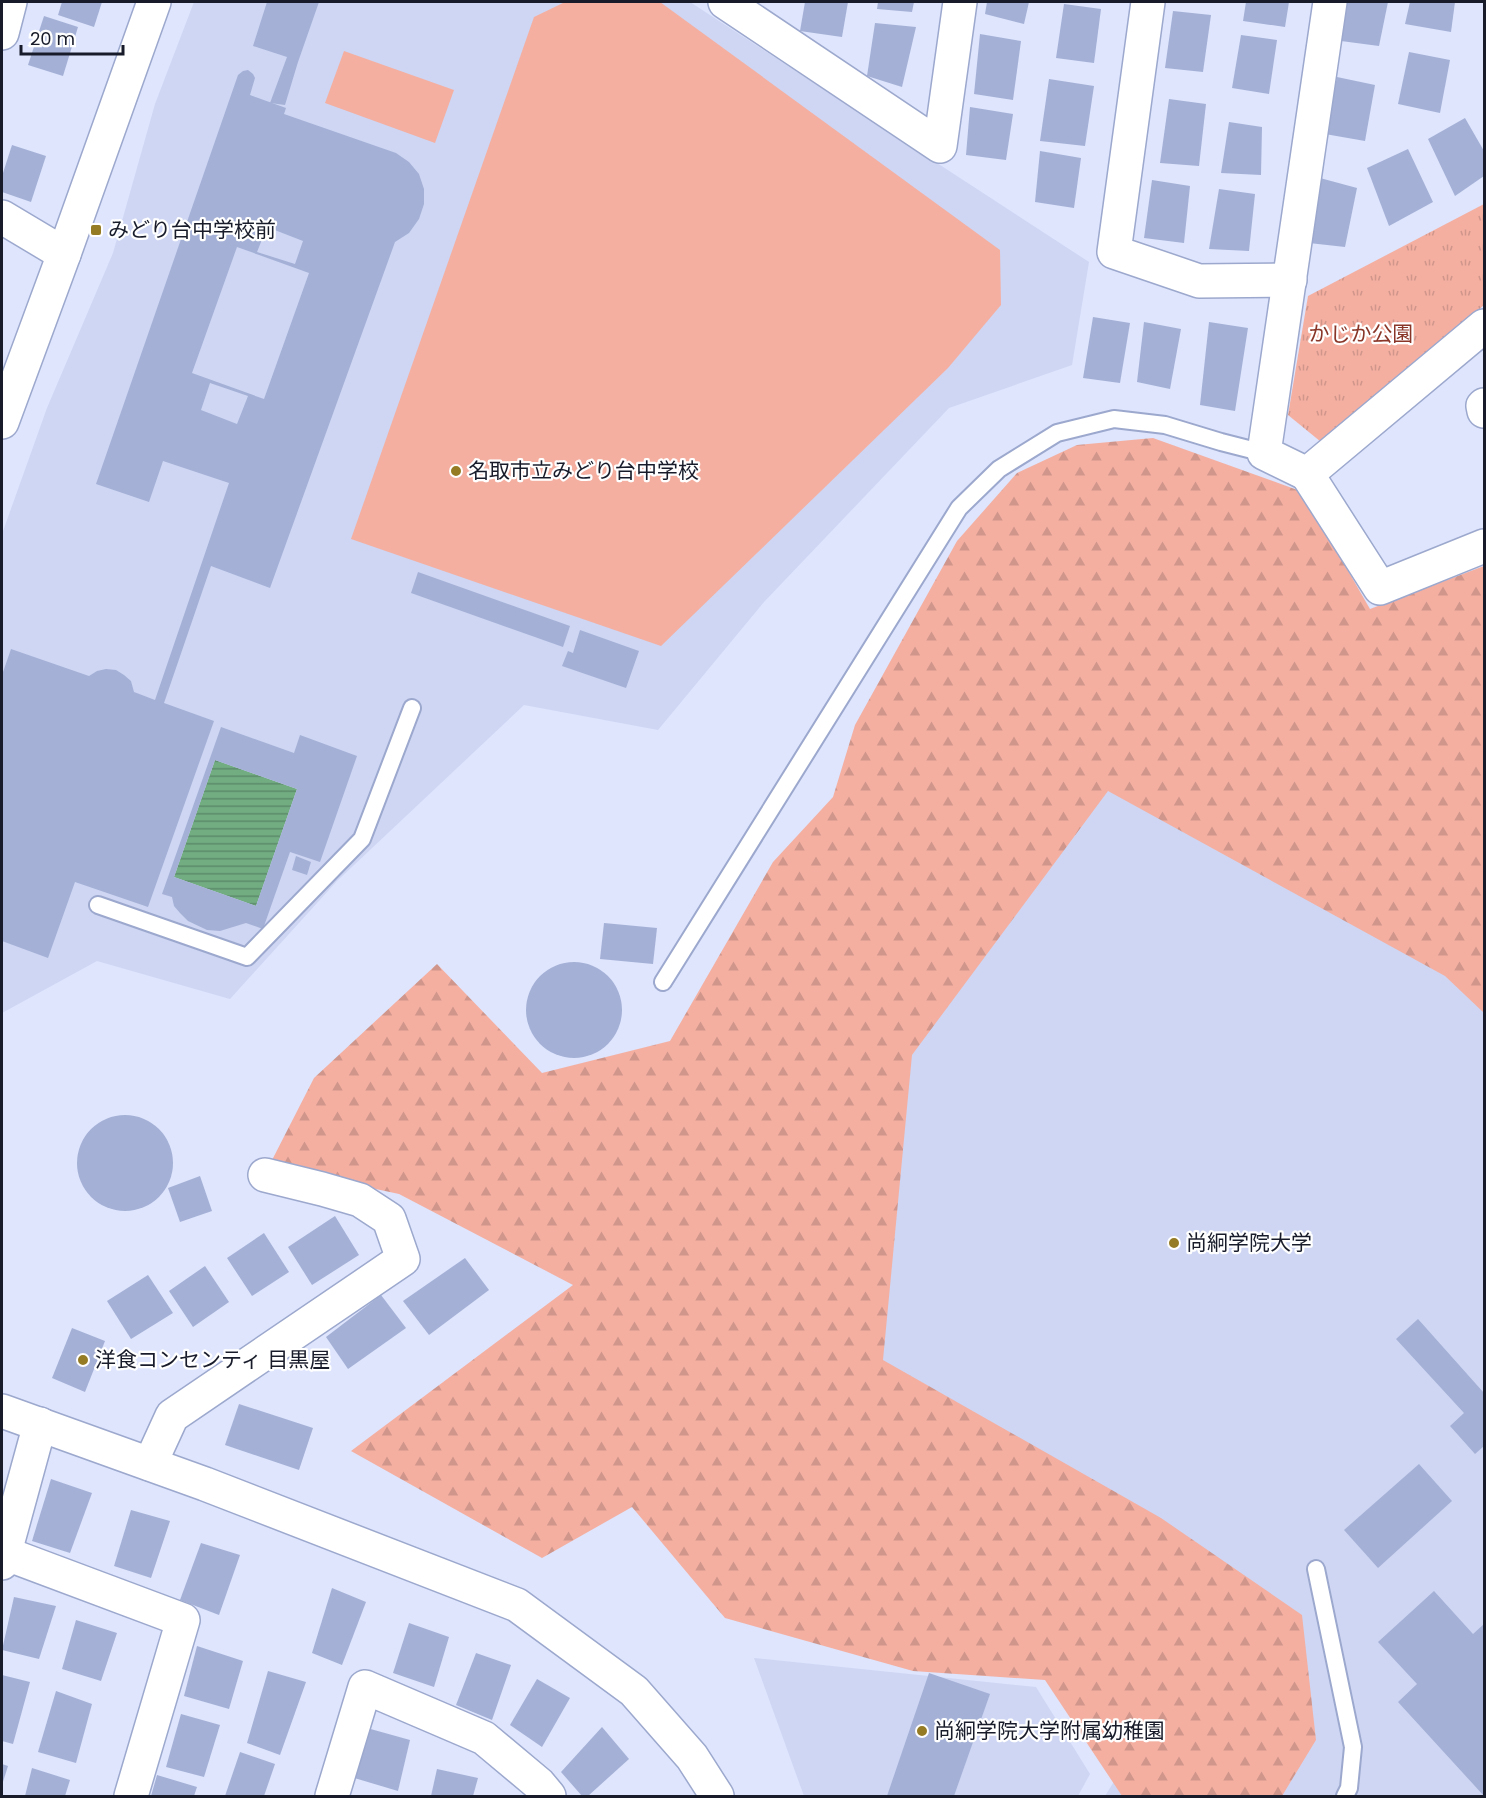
<svg xmlns="http://www.w3.org/2000/svg" width="1486" height="1798" viewBox="0 0 1486 1798" font-family="Poppins,'Noto Sans JP',sans-serif">
<style>
.built{fill:#ced6f3}
.forest{fill:url(#forest-firs)}
.park{fill:url(#park-tufts)}
.garden{fill:#f4afa1}
.water{fill:url(#water-rules)}
.building{fill:#a4b0d6;fill-rule:evenodd}
.lines{fill:none;stroke-linecap:round;stroke-linejoin:round}
.service-casing{stroke:#9ca8cd;stroke-width:20}
.minor-casing{stroke:#9ca8cd;stroke-width:36}
.tertiary-casing{stroke:#9ca8cd;stroke-width:36}
.service{stroke:#fff;stroke-width:16}
.minor{stroke:#fff;stroke-width:33}
.tertiary{stroke:#fff;stroke-width:33}
.poi-dot{fill:#957b23;stroke:#fff;stroke-width:2}
.labels{text-anchor:middle;stroke-width:4.5;stroke-linejoin:round;paint-order:stroke}
.poi-label{font-size:21px;fill:#181c2a;stroke:#fff;text-anchor:start}
.park-label{font-size:21px;fill:#893628;stroke:#fff}
</style>
<defs>
<pattern id="forest-firs" width="22" height="20" patternUnits="userSpaceOnUse" patternTransform="scale(1.5)"><rect width="22" height="20" fill="#f4afa1"/><path d="M5 1l3.5 6h-7zM16 11l3.5 6h-7z" fill="#d0968b"/></pattern>
<pattern id="park-tufts" width="24" height="20" patternUnits="userSpaceOnUse" patternTransform="scale(1.5)"><rect width="24" height="20" fill="#f4afa1"/><path d="M3 7l-1-3M5 7V3M7 7l1-3M15 17l-1-3M17 17v-4M19 17l1-3" fill="none" stroke="#d0968b"/></pattern>
<pattern id="water-rules" width="6" height="5" patternUnits="userSpaceOnUse" patternTransform="scale(1.5)"><rect width="6" height="5" fill="#72ac81"/><path d="M0 2.5h6" fill="none" stroke="#5d8b6a"/></pattern>
</defs>
<rect width="100%" height="100%" fill="#dee5fd"/>
<g class="built">
<polygon points="194,2 690,2 1089,262 1072,365 949,408 764,602 658,730 524,705 337,881 230,999 97,961 2,1013 2,534 47,408 113,253 155,104"/>
<polygon points="1068,726 1278,772 1484,1003 1484,1796 1105,1796 1225,1604 849,1452 880,1034"/>
<polygon points="754,1658 1036,1687 1090,1774 1078,1796 804,1796"/>
</g>
<polygon class="forest" points="1153,438 1303,492 1370,609 1484,566 1484,1013 1445,976 1108,791 912,1055 883,1360 1161,1518 1302,1615 1316,1740 1282,1796 1122,1796 1045,1680 913,1671 725,1618 632,1507 542,1558 351,1451 573,1285 399,1194 269,1166 314,1078 437,964 542,1073 670,1041 773,862 833,797 855,725 957,541 1017,473 1077,445"/>
<polygon class="park" points="1484,204 1484,305 1326,446 1288,415 1308,296"/>
<g class="garden">
<polygon points="565,2 660,2 1000,250 1001,305 948,368 661,646 351,539 534,17"/>
<polygon points="344,51 454,90 435,143 325,103"/>
</g>
<polygon class="water" points="215,760 297,789 256,906 174,877"/>
<g class="building">
<polygon points="62,2 102,2 94,27 58,15"/>
<polygon points="267,2 319,2 298,62 285,105 270,103 287,57 253,46"/>
<polygon points="805,2 848,2 842,37 800,31"/>
<polygon points="878,2 914,2 912,12 877,9"/>
<polygon points="987,2 1029,2 1024,24 985,14"/>
<polygon points="1246,2 1289,2 1285,27 1243,21"/>
<polygon points="1345,2 1388,2 1379,46 1341,41"/>
<polygon points="1410,2 1455,2 1451,32 1405,24"/>
<polygon points="1064,4 1101,9 1094,63 1056,58"/>
<polygon points="1173,11 1211,15 1203,72 1165,68"/>
<polygon points="44,16 78,27 63,76 28,65"/>
<polygon points="875,23 916,27 902,87 867,76"/>
<polygon points="980,34 1021,41 1013,100 974,94"/>
<polygon points="1241,35 1277,40 1269,94 1232,88"/>
<polygon points="1409,52 1450,60 1440,113 1398,104"/>
<path d="M 248,70 L 253,74 L 255,78 L 250,95 L 286,108 L 284,114 L 396,153 L 409,162 L 419,174 L 424,189 L 424,204 L 419,219 L 409,233 L 395,242 L 270,588 L 211,566 L 164,703 L 214,721 L 148,907 L 75,882 L 48,958 L 2,941 L 2,675 L 11,649 L 89,676 L 97,671 L 106,669 L 116,670 L 124,675 L 131,681 L 134,692 L 155,700 L 229,483 L 163,461 L 149,502 L 96,484 L 238,75 L 243,71 ZM 267,227 L 303,241 L 295,264 L 257,252 ZM 237,247 L 309,273 L 264,399 L 192,373 ZM 210,383 L 248,396 L 237,424 L 201,410 Z"/>
<polygon points="1337,77 1375,85 1365,141 1325,134"/>
<polygon points="1049,79 1094,86 1085,146 1040,141"/>
<polygon points="1169,99 1206,104 1199,166 1160,163"/>
<polygon points="970,107 1013,114 1006,160 966,155"/>
<polygon points="1465,118 1484,151 1484,176 1455,196 1428,139"/>
<polygon points="1229,122 1262,127 1261,175 1221,173"/>
<polygon points="12,145 46,156 31,202 2,192 2,176"/>
<polygon points="1408,149 1433,202 1389,226 1367,168"/>
<polygon points="1040,151 1081,158 1074,208 1035,202"/>
<polygon points="1320,178 1357,188 1345,247 1309,243"/>
<polygon points="1152,180 1190,186 1184,243 1144,238"/>
<polygon points="1219,189 1255,194 1249,251 1209,249"/>
<polygon points="1093,317 1130,323 1120,383 1083,378"/>
<polygon points="1144,322 1181,329 1170,389 1137,382"/>
<polygon points="1209,322 1248,328 1235,411 1200,405"/>
<polygon points="418,572 570,626 563,647 411,593"/>
<polygon points="580,630 639,651 626,688 562,666 568,651 573,653"/>
<path d="M 221,727 L 294,753 L 300,735 L 357,756 L 320,862 L 290,852 L 263,929 L 246,923 L 220,931 L 207,930 L 188,921 L 180,913 L 174,906 L 172,897 L 162,894 ZM 215,760 L 297,789 L 256,906 L 174,877 Z"/>
<polygon points="296,856 311,862 307,875 292,870"/>
<polygon points="604,923 657,928 653,964 600,959"/>
<circle cx="574" cy="1010" r="48"/>
<circle cx="125" cy="1163" r="48"/>
<polygon points="200,1176 212,1211 180,1222 168,1188"/>
<polygon points="335,1216 359,1255 312,1285 288,1247"/>
<polygon points="264,1233 289,1272 252,1296 227,1258"/>
<polygon points="465,1258 489,1290 429,1335 403,1301"/>
<polygon points="205,1266 229,1302 193,1327 169,1291"/>
<polygon points="148,1275 173,1313 131,1339 107,1301"/>
<polygon points="381,1295 406,1328 348,1369 326,1337"/>
<polygon points="1418,1319 1484,1393 1484,1446 1475,1454 1450,1426 1464,1413 1396,1339"/>
<polygon points="72,1328 105,1341 85,1392 52,1378"/>
<polygon points="239,1404 313,1428 299,1470 225,1445"/>
<polygon points="1419,1464 1452,1501 1378,1568 1344,1530"/>
<polygon points="51,1479 92,1493 70,1553 32,1541"/>
<polygon points="131,1510 170,1521 151,1578 114,1566"/>
<polygon points="201,1543 240,1555 219,1615 180,1600"/>
<polygon points="332,1588 366,1602 342,1665 312,1653"/>
<polygon points="1434,1591 1473,1634 1484,1624 1484,1796 1398,1702 1417,1684 1378,1642"/>
<polygon points="14,1597 56,1606 39,1659 2,1650"/>
<polygon points="76,1620 117,1633 101,1681 62,1669"/>
<polygon points="409,1623 449,1637 434,1687 393,1673"/>
<polygon points="197,1646 243,1661 229,1709 184,1696"/>
<polygon points="476,1653 511,1665 492,1720 456,1705"/>
<polygon points="268,1671 306,1682 280,1755 247,1743"/>
<polygon points="929,1673 990,1694 954,1796 887,1796"/>
<polygon points="2,1675 30,1682 13,1744 2,1741"/>
<polygon points="537,1679 570,1698 542,1747 510,1725"/>
<polygon points="56,1691 92,1704 76,1763 38,1752"/>
<polygon points="181,1714 220,1725 204,1777 166,1767"/>
<polygon points="602,1727 629,1759 588,1796 582,1796 561,1772"/>
<polygon points="367,1728 410,1740 398,1791 351,1777"/>
<polygon points="240,1752 275,1764 264,1796 225,1796"/>
<polygon points="2,1764 8,1766 2,1785"/>
<polygon points="32,1768 70,1780 65,1796 25,1796"/>
<polygon points="437,1769 478,1778 473,1796 431,1796"/>
<polygon points="157,1775 197,1787 194,1796 151,1796"/>
</g>
<g class="lines">
<defs>
<g id="service">
<polyline points="98,905 247,957 362,839 412,708"/>
<polyline points="663,982 959,508 999,469 1057,433 1114,419 1165,425 1221,442 1264,453"/>
<polyline points="1316,1569 1353,1747 1349,1788 1345,1796"/>
</g>
<g id="minor">
<polyline points="725,2 940,146 960,2"/>
<polyline points="1148,2 1114,252 1199,281 1290,280"/>
<polyline points="1330,2 1264,453 1307,474 1484,326"/>
<polyline points="2,33 10,2"/>
<polyline points="2,217 64,254"/>
<polyline points="1484,405 1483,406 1484,411"/>
<polyline points="1307,474 1380,588 1484,546"/>
<polyline points="150,1464 172,1416 403,1259 389,1219 360,1200 322,1189 265,1175"/>
<polyline points="4,1553 183,1620 131,1796"/>
<polyline points="2,1563 40,1424"/>
<polyline points="332,1796 365,1687 484,1738 539,1784 549,1796"/>
</g>
<g id="tertiary">
<polyline points="2,422 64,254 154,2"/>
<polyline points="2,1411 205,1484 517,1605 634,1691 692,1757 717,1796"/>
</g>
</defs>
<use href="#service" class="service-casing"/>
<use href="#minor" class="minor-casing"/>
<use href="#tertiary" class="tertiary-casing"/>
<use href="#service" class="service"/>
<use href="#minor" class="minor"/>
<use href="#tertiary" class="tertiary"/>
</g>
<g class="poi-dot">
<rect x="90" y="224" width="12" height="12" rx="3"/>
<circle cx="456" cy="471" r="6"/>
<circle cx="1174" cy="1243" r="6"/>
<circle cx="83" cy="1360" r="6"/>
<circle cx="922" cy="1731" r="6"/>
</g>
<g class="labels">
<g class="poi-label">
<text x="108" y="237">みどり台中学校前</text>
<text x="468" y="478">名取市立みどり台中学校</text>
<text x="1186" y="1250">尚絅学院大学</text>
<text x="95" y="1367">洋食コンセンティ 目黒屋</text>
<text x="934" y="1738">尚絅学院大学附属幼稚園</text>
</g>
<g class="park-label">
<text x="1361" y="341">かじか公園</text>
</g>
</g>
<rect width="1486" height="1798" fill="none" stroke="#181c2a" stroke-width="6"/>
<path d="M21 45v9h102v-9" fill="none" stroke="#181c2a" stroke-width="3"/>
<text x="30" y="45" font-size="18" fill="#181c2a" stroke="#ffffff" stroke-width="4.5" paint-order="stroke">20 m</text>
</svg>
